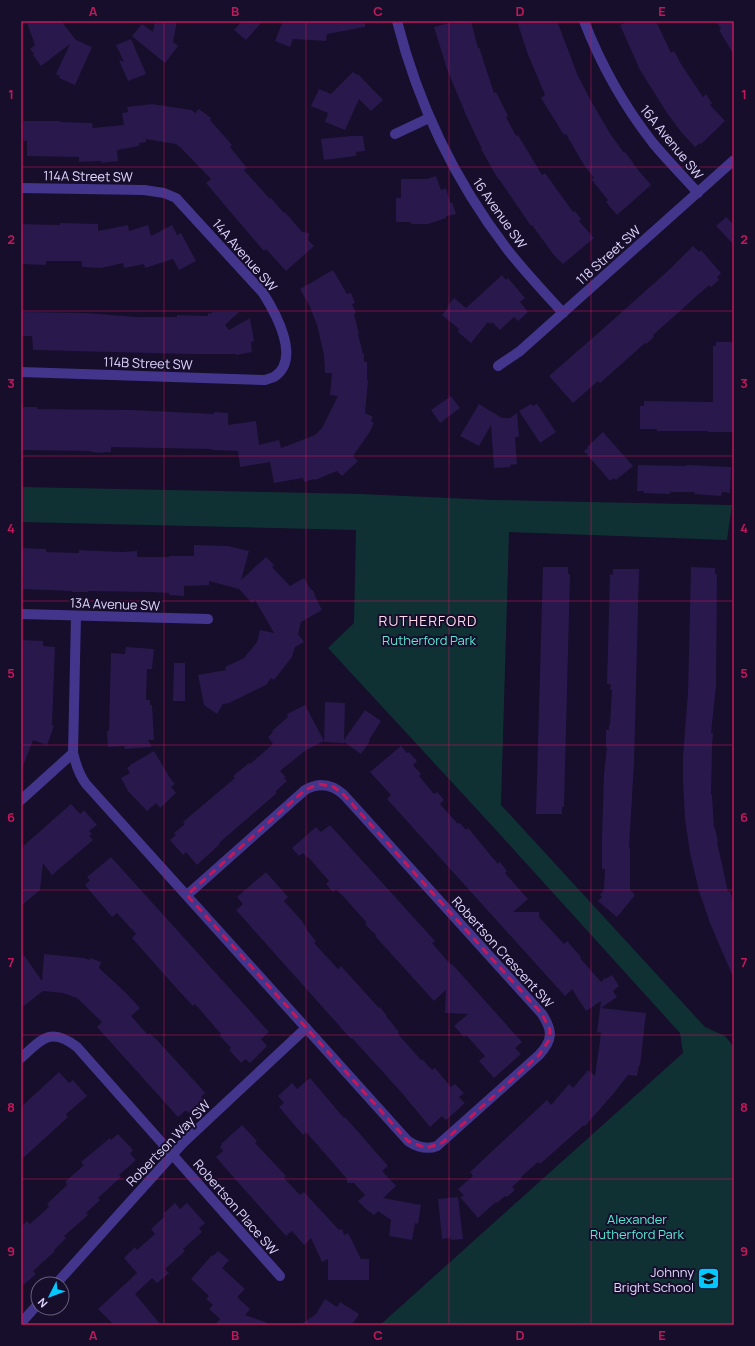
<svg xmlns="http://www.w3.org/2000/svg" width="755" height="1346" viewBox="0 0 755 1346" font-family="Manrope,sans-serif">
<style>
.green{fill:#103134}
.building{fill:#29184c}
.lines{fill:none;stroke-linecap:round;stroke-linejoin:round}
.minor{stroke:#43358c;stroke-width:10}
.marked{fill:none;stroke:#c2185b;stroke-width:3;stroke-dasharray:8 5;stroke-linejoin:round}
.grid{fill:none;stroke:#c2185b;stroke-width:1;stroke-opacity:0.55}
.labels{text-anchor:middle;stroke-width:4;stroke-linejoin:round;paint-order:stroke}
.street-label{font-size:13px;fill:#e0d7ff;stroke:#160e2a}
.park-label{font-size:13px;fill:#58ead7;stroke:#160e2a}
.poi-label{font-size:13px;fill:#e0d7ff;stroke:#160e2a;text-anchor:end}
.neighbourhood-label{font-size:14px;letter-spacing:1px;fill:#ffd9ec;stroke:#160e2a}
.neatline{fill:none;stroke:#c2185b;stroke-width:1.5}
.grid-label{font-size:13px;text-anchor:middle;font-weight:bold;fill:#c2185b}
</style>
<rect width="100%" height="100%" fill="#160e2a"/>
<polygon class="green" points="21,487 360,494 493,500 732,505 727,540 509,532 501,805 705,1027 725,1036 734,1047 734,1325 380,1325 683,1053 680,1033 485,818 328,648 354,623 356,530 21,522"/>
<g class="building">
<polygon points="34,21 61,21 76,40 92,47 75,85 59,78 60,76 56,74 70,44 41,66 33,55 34,54 30,49 35,45 27,23"/>
<polygon points="155,21 177,21 173,42 178,46 165,63 132,36 142,24 153,32"/>
<polygon points="242,21 263,21 246,40 234,30"/>
<polygon points="283,21 365,21 365,27 327,34 326,41 293,39 290,47 275,41"/>
<polygon points="456,21 471,21 478,48 479,47 494,93 496,92 508,116 506,117 516,136 518,135 542,175 545,173 573,212 575,211 581,219 579,221 594,238 563,264 553,254 532,225 531,226 499,179 498,179 481,149 482,149 466,115 447,69 434,27"/>
<polygon points="517,21 557,21 578,76 591,101 611,135 624,153 625,152 634,164 633,164 651,185 617,215 606,202 608,200 591,179 594,178 584,165 566,134 564,135 541,98 545,95 527,52"/>
<polygon points="629,21 656,21 671,53 674,51 679,60 679,61 703,97 706,94 712,103 710,105 725,121 701,144 700,143 695,147 682,133 667,113 640,70 620,25"/>
<polygon points="716,21 734,21 734,55 719,30 721,29"/>
<polygon points="131,39 146,74 128,81 119,60 124,62 116,45"/>
<polygon points="353,72 357,75 358,74 383,100 371,111 359,99 345,130 325,122 328,113 311,106 319,89 331,94"/>
<polygon points="152,104 192,110 195,113 199,109 211,118 210,120 232,145 230,147 247,168 244,170 270,199 271,198 284,213 285,212 302,232 309,233 308,240 314,246 286,271 266,249 264,251 239,222 206,183 211,179 182,149 176,144 146,139 146,142 139,143 139,146 117,150 118,161 101,163 101,161 79,162 79,157 27,156 27,141 23,141 23,121 60,121 60,122 92,123 93,128 124,125 122,113 128,112 127,107"/>
<polygon points="351,136 363,136 365,151 356,152 356,156 324,160 321,139"/>
<polygon points="436,176 441,190 446,188 450,203 452,202 456,214 446,216 446,218 428,224 411,224 411,222 396,222 396,198 401,198 401,179 427,179"/>
<polygon points="726,217 734,225 734,245 716,226"/>
<polygon points="60,223 98,224 98,231 128,225 129,231 148,225 151,236 172,225 177,235 181,233 196,261 179,270 173,259 145,268 144,264 124,268 123,263 101,268 82,267 82,261 46,261 46,265 21,264 21,224 60,225"/>
<polygon points="693,246 699,252 701,250 721,273 717,277 719,280 711,287 709,285 653,335 654,337 646,344 645,343 600,383 598,381 573,403 549,376 604,328 670,269"/>
<polygon points="333,270 347,294 351,293 355,303 352,304 356,313 354,314 359,334 358,334 363,354 364,354 364,362 367,362 367,380 368,380 365,413 373,417 371,421 374,423 369,433 353,456 358,461 342,476 337,471 315,480 314,479 304,482 303,478 274,483 270,462 240,467 238,451 212,450 212,449 111,447 111,452 104,452 103,453 91,452 91,451 21,450 22,407 37,407 37,409 133,410 214,414 214,412 228,413 228,425 256,421 259,445 279,440 281,448 315,435 322,428 338,396 330,395 332,373 325,373 324,355 317,325 310,307 300,289"/>
<polygon points="502,275 506,280 508,278 525,298 520,302 528,312 518,321 514,317 500,330 492,322 490,324 488,322 471,343 458,332 459,329 442,315 448,308 447,307 454,298 466,308"/>
<polygon points="21,312 86,313 137,317 177,317 177,315 208,316 208,313 212,314 212,312 239,312 225,325 229,330 250,318 254,341 251,342 252,352 236,355 236,354 191,354 33,350 32,336 21,336"/>
<polygon points="716,342 734,342 734,432 708,432 708,431 657,431 657,429 640,429 640,406 644,406 644,401 713,402 713,346 716,346"/>
<polygon points="451,396 460,408 440,423 431,410"/>
<polygon points="479,404 502,418 510,418 517,413 519,437 515,437 517,464 510,465 510,467 494,468 491,425 479,446 460,436"/>
<polygon points="531,404 533,406 537,404 556,432 540,443 519,411"/>
<polygon points="603,432 633,466 616,480 614,478 610,481 584,451 588,448 587,447"/>
<polygon points="638,465 686,466 686,465 731,467 730,493 722,492 721,496 694,494 695,492 670,492 670,494 643,493 644,491 637,491"/>
<polygon points="194,545 228,546 249,551 241,580 266,557 274,565 272,567 290,586 304,578 310,588 314,592 315,596 322,610 301,622 298,634 304,642 295,647 292,657 274,680 271,678 266,685 229,703 223,704 217,714 204,705 198,675 226,670 225,667 244,658 257,642 260,630 274,633 255,600 252,603 239,589 209,581 209,585 184,586 184,596 169,595 169,593 151,592 88,591 88,592 72,592 72,591 22,589 23,575 21,575 21,548 46,549 46,552 79,553 79,550 121,552 137,551 137,557 169,557 169,556 194,556"/>
<polygon points="543,567 568,567 568,574 570,574 564,807 562,807 562,814 536,814"/>
<polygon points="691,567 715,568 715,574 717,574 716,686 711,733 713,733 712,748 711,795 712,795 714,828 715,828 718,842 717,842 728,892 730,891 734,904 734,979 710,923 699,891 690,853 685,819 683,780 683,756 688,693"/>
<polygon points="613,569 639,569 634,763 629,848 630,848 630,890 635,895 617,917 598,901 602,897 600,895 604,889 605,869 602,869 602,838 604,774 607,747 606,747 606,730 609,730 609,725 610,725 612,690 610,690 611,684 607,684 610,574 613,575"/>
<polygon points="22,640 43,641 43,646 55,647 52,725 54,726 47,745 33,740 22,769 21,650"/>
<polygon points="126,647 154,649 152,669 147,669 146,700 150,700 150,705 152,705 154,740 148,740 152,747 125,749 124,746 108,747 107,731 109,731 111,653 125,654"/>
<polygon points="174,663 185,663 185,701 173,701"/>
<polygon points="325,702 345,703 344,740 365,710 381,721 369,740 370,741 361,754 344,742 344,743 324,742"/>
<polygon points="305,705 324,741 306,750 280,771 286,777 284,778 287,781 275,792 277,793 219,843 220,844 197,865 186,852 183,855 170,840 176,835 174,833 185,824 183,822 235,778 233,776 249,763 250,764 273,744 268,737 273,732 272,731 288,717 287,714"/>
<polygon points="401,746 407,753 409,752 417,761 413,765 421,774 419,776 434,794 437,792 444,800 440,804 458,824 460,823 466,830 468,828 498,864 500,862 507,871 505,873 528,899 513,912 539,912 539,917 564,944 567,941 581,957 580,958 601,982 603,980 604,977 605,979 612,975 619,986 613,991 617,997 601,1008 646,1013 640,1066 639,1065 637,1076 628,1075 614,1093 585,1126 584,1125 540,1164 538,1162 521,1177 522,1178 512,1187 515,1190 507,1197 505,1196 497,1203 496,1202 478,1218 460,1197 464,1196 458,1189 473,1176 470,1172 547,1100 551,1105 569,1084 573,1088 588,1070 595,1076 601,1033 597,1032 601,1001 586,1011 572,989 565,996 387,799 391,795 370,772"/>
<polygon points="154,751 170,778 175,784 171,787 176,793 160,808 156,803 147,811 128,791 121,778 130,773 127,768 131,765 130,765"/>
<polygon points="71,804 80,814 84,810 97,825 89,831 92,834 89,836 93,840 52,875 43,863 40,890 21,906 21,848"/>
<polygon points="330,825 425,930 435,941 432,943 451,965 452,964 522,1042 515,1048 521,1054 494,1078 479,1061 485,1056 466,1035 464,1037 454,1026 468,1014 445,1013 446,990 434,1001 375,936 376,935 365,924 367,923 343,896 336,889 333,892 326,884 329,881 308,857 307,858 303,853 299,856 292,848 316,827 321,832"/>
<polygon points="111,857 269,1032 261,1039 267,1046 250,1063 246,1059 241,1063 229,1050 231,1048 220,1036 221,1034 195,1004 193,1006 178,990 132,938 136,934 117,913 112,917 85,885 90,880 87,877"/>
<polygon points="266,872 288,897 284,901 301,920 307,929 306,929 316,941 314,943 338,969 341,966 379,1008 380,1007 387,1016 386,1016 399,1032 398,1034 421,1060 422,1059 432,1070 435,1068 451,1087 455,1084 464,1093 459,1097 465,1103 446,1120 442,1116 430,1127 402,1093 352,1038 351,1039 236,910 243,904 237,897"/>
<polygon points="21,951 42,981 44,954 84,958 90,960 90,958 101,962 99,968 125,992 140,1008 131,1016 148,1035 149,1033 156,1039 200,1087 205,1093 201,1097 205,1101 192,1112 191,1111 189,1113 187,1111 185,1111 178,1117 97,1027 102,1022 77,998 63,993 43,991 21,1008"/>
<polygon points="59,1072 69,1083 73,1080 87,1096 66,1114 68,1117 21,1160 21,1107"/>
<polygon points="310,1078 344,1118 345,1117 388,1166 382,1171 396,1186 383,1198 421,1205 418,1224 415,1223 412,1240 389,1236 391,1220 378,1211 374,1215 367,1210 358,1201 365,1195 354,1183 347,1183 347,1179 328,1157 306,1132 303,1135 279,1107 284,1103 278,1096 292,1083 297,1089"/>
<polygon points="242,1125 257,1141 255,1143 286,1176 284,1178 300,1195 304,1192 339,1230 342,1229 344,1235 348,1233 361,1259 369,1259 369,1280 328,1280 328,1259 322,1262 311,1238 304,1245 292,1231 286,1236 228,1171 216,1157 223,1151 220,1147 222,1144 221,1144"/>
<polygon points="118,1134 133,1150 130,1154 136,1160 119,1175 121,1177 98,1198 100,1200 86,1213 88,1215 64,1236 66,1238 54,1250 55,1251 33,1271 36,1274 21,1287 21,1227 27,1221 30,1224 49,1207 47,1204 67,1185 65,1182 84,1165 81,1162 110,1138 111,1140"/>
<polygon points="458,1197 463,1239 451,1240 451,1238 442,1239 438,1199"/>
<polygon points="175,1203 180,1209 187,1203 205,1223 199,1228 202,1232 183,1249 185,1251 165,1269 169,1273 157,1283 152,1278 135,1294 161,1325 114,1325 98,1309 137,1273 124,1258 135,1247 137,1250 155,1234 151,1229 165,1216 163,1214"/>
<polygon points="218,1251 229,1260 222,1268 245,1289 237,1297 250,1309 245,1315 268,1323 268,1325 215,1325 220,1319 209,1309 213,1305 206,1299 209,1296 191,1279 212,1255 213,1256"/>
<polygon points="325,1299 337,1307 340,1302 359,1314 352,1325 300,1325 316,1314"/>
</g>
<g class="lines">
<g class="minor">
<path d="M 397,21 C 418,104 455,181 507,249 C 524,271 544,292 563,313"/>
<path d="M 584,21 C 601,65 624,106 653,143 C 667,160 683,176 698,193"/>
<polyline points="395,134 429,118"/>
<path d="M 21,188 L 144,190 L 164,193 L 176,198 L 263,293 C 275,312 302,359 274,377 C 271,378 268,379 265,380 L 21,372"/>
<polyline points="498,366 520,351 734,160"/>
<polyline points="21,614 208,619"/>
<path d="M 76,616 L 73,753 C 76,765 79,775 86,784 L 408,1141 C 417,1147 427,1150 437,1146 L 539,1055 C 553,1040 553,1031 542,1014 L 344,795 C 332,784 319,782 305,790 L 187,895"/>
<polyline points="21,800 73,753"/>
<path d="M 21,1058 C 43,1038 51,1027 77,1047 L 280,1276"/>
<polyline points="56,1284 184,1142 306,1028"/>
<polyline points="21,1323 38,1304"/>
</g>
</g>
<path class="marked" d="M 319,784 L 334,787 L 344,795 L 542,1014 L 550,1030 L 549,1040 L 539,1055 L 442,1143 L 426,1148 L 408,1141 L 187,895 L 305,790 Z"/>
<path class="grid" d="M 164,21 L 164,1325M 306,21 L 306,1325M 449,21 L 449,1325M 591,21 L 591,1325M 21,167 L 734,167M 21,311 L 734,311M 21,456 L 734,456M 21,601 L 734,601M 21,745 L 734,745M 21,890 L 734,890M 21,1035 L 734,1035M 21,1179 L 734,1179"/>
<defs>
<symbol id="school-square" viewBox="-11 -11 22 22"><rect x="-9" y="-9" width="18" height="18" rx="4" fill="#03c8ff" stroke="#160e2a"/><path d="M0-5L7-2L0 1L-7-2ZM-4 1L0 2.5L4 1V4Q0 6-4 4Z" fill="#111"/></symbol>
</defs>
<g fill-rule="evenodd">
<use href="#school-square" x="696" y="1266" width="25" height="25"/>
</g>
<g class="labels">
<g class="street-label">
<text transform="translate(672 142) rotate(51)" y="5">16A Avenue SW</text>
<text transform="translate(88 176) rotate(1)" y="5">114A Street SW</text>
<text transform="translate(500 213) rotate(55)" y="5">16 Avenue SW</text>
<text transform="translate(245 255) rotate(49)" y="5">14A Avenue SW</text>
<text transform="translate(608 255) rotate(-42)" y="5">118 Street SW</text>
<text transform="translate(148 363) rotate(2)" y="5">114B Street SW</text>
<text transform="translate(115 604) rotate(2)" y="5">13A Avenue SW</text>
<text transform="translate(503 952) rotate(48)" y="5">Robertson Crescent SW</text>
<text transform="translate(168 1143) rotate(-46)" y="5">Robertson Way SW</text>
<text transform="translate(236 1207) rotate(49)" y="5">Robertson Place SW</text>
</g>
<g class="park-label">
<text x="429" y="645">Rutherford Park</text>
<text x="637" y="1224">Alexander<tspan x="637" dy="15">Rutherford Park</tspan></text>
</g>
<g class="poi-label">
<text x="694" y="1277">Johnny<tspan x="694" dy="15">Bright School</tspan></text>
</g>
<g class="neighbourhood-label">
<text x="428" y="626">RUTHERFORD</text>
</g>
</g>
<rect width="755" height="1346" fill="none" stroke="#160e2a" stroke-width="44"/>
<g transform="translate(50 1296) rotate(228)"><circle r="19" fill="#160e2a" stroke="#675e7f"/>
<path d="M0-3L7 15L0 10L-7 15Z" fill="#03c8ff"/>
<text y="-6" font-size="11" font-weight="bold" text-anchor="middle" fill="#e0d7ff">N</text>
</g>
<rect x="22" y="22" width="711" height="1302" class="neatline"/>
<g class="grid-label">
<text x="93" y="16">A</text>
<text x="235" y="16">B</text>
<text x="378" y="16">C</text>
<text x="520" y="16">D</text>
<text x="662" y="16">E</text>
<text x="11" y="99">1</text>
<text x="744" y="99">1</text>
<text x="11" y="244">2</text>
<text x="744" y="244">2</text>
<text x="11" y="388">3</text>
<text x="744" y="388">3</text>
<text x="11" y="533">4</text>
<text x="744" y="533">4</text>
<text x="11" y="678">5</text>
<text x="744" y="678">5</text>
<text x="11" y="822">6</text>
<text x="744" y="822">6</text>
<text x="11" y="967">7</text>
<text x="744" y="967">7</text>
<text x="11" y="1112">8</text>
<text x="744" y="1112">8</text>
<text x="11" y="1256">9</text>
<text x="744" y="1256">9</text>
<text x="93" y="1340">A</text>
<text x="235" y="1340">B</text>
<text x="378" y="1340">C</text>
<text x="520" y="1340">D</text>
<text x="662" y="1340">E</text>
</g>
</svg>
